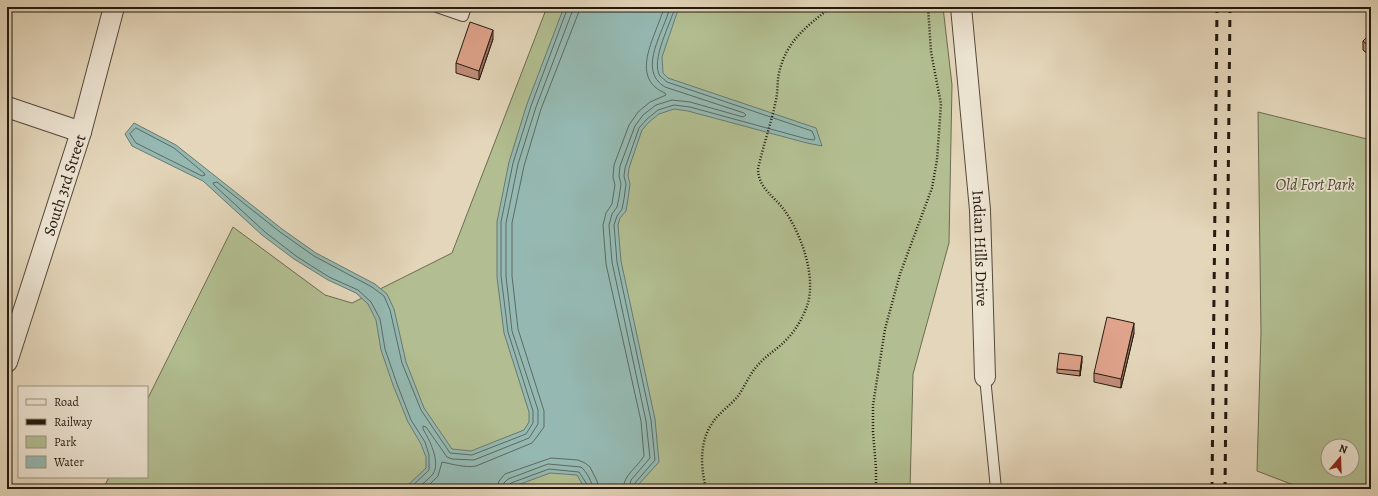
<svg xmlns="http://www.w3.org/2000/svg" width="1378" height="496" viewBox="0 0 1378 496" font-family="Alegreya,serif">
<style>
.green{fill:#b2be91;stroke:#6b6c50;fill-rule:evenodd}
.water{fill:#95b9b2;stroke:#687971}
.lines{fill:none;stroke-linecap:round;stroke-linejoin:round}
.shore{stroke:#5c6a61;stroke-width:1}
.service-casing{stroke:#54493a;stroke-width:12}
.minor-casing{stroke:#54493a;stroke-width:22}
.path{stroke:#241a10;stroke-width:2.5;stroke-dasharray:1 2;stroke-linecap:butt}
.service{stroke:#ede4d2;stroke-width:10}
.minor{stroke:#ede4d2;stroke-width:20}
.rail{stroke:#241a10;stroke-width:3;stroke-dasharray:7 7;stroke-linecap:butt}
.wall{fill:#c28d79;stroke:#241a10}
.shaded-wall{fill:#9e7363;stroke:#241a10}
.building{fill:#e1a48d;stroke:#241a10}
.labels{text-anchor:middle;stroke-width:3.5;stroke-linejoin:round;paint-order:stroke}
.park-label{font-size:16px;font-style:italic;fill:#4f4b37;stroke:#ede4d2}
.street-label{font-size:16px;fill:#241a10;stroke:#ede4d2}
</style>
<rect width="100%" height="100%" fill="#e4d6ba"/>
<filter id="stains"><feTurbulence type="fractalNoise" baseFrequency=".005" numOctaves="4"/><feColorMatrix values="0 0 0 0 .2 0 0 0 0 .09 0 0 0 0 .02 0 0 0 .5 -.17"/></filter>
<radialGradient id="worn" r=".72"><stop offset=".6" stop-color="#630" stop-opacity="0"/><stop offset="1" stop-color="#630" stop-opacity=".3"/></radialGradient>
<g class="green">
<polygon points="547,7 943,7 952,85 949,243 913,374 910,489 103,489 109,477 147,477 147,400 233,227 325,295 352,303 452,253"/>
<path d="M 1258,112 L 1371,140 L 1371,489 L 1304,489 L 1257,471 L 1261,332 ZM 1328,446 L 1352,446 L 1352,470 L 1328,470 Z"/>
</g>
<polygon class="water" points="564,7 679,7 662,57 663,73 668,78 816,128 822,146 807,143 688,111 674,109 659,114 649,122 642,130 629,168 628,176 630,184 628,199 626,211 620,218 618,225 621,261 655,419 659,462 638,485 638,489 585,489 577,475 550,473 507,489 404,489 426,468 426,457 421,444 408,422 393,385 381,350 376,320 368,304 356,293 328,280 294,259 262,235 203,181 132,146 125,134 134,123 176,145 282,229 316,253 375,284 387,294 394,309 406,362 424,408 452,449 471,451 524,430 529,422 529,412 504,333 497,277 497,222 509,162 527,104"/>
<g class="lines">
<g class="shore">
<polygon points="136,128 174,148 204,173 205,175 202,176 136,143 130,134"/>
<polyline points="409,489 429,470 429,455 425,442 411,420 397,384 385,349 380,319 371,302 358,290 329,277 296,256 265,232 214,185 213,183 217,182 280,232 314,256 372,287 384,296 390,310 402,363 421,410 450,453 472,455 526,434 533,423 533,411 508,332 501,276 501,222 513,163 531,106 568,7"/>
<path d="M 417,489 C 422,484 429,479 433,474 C 441,462 429,439 423,429 L 423,426 L 426,427 L 447,457 L 452,459 L 474,460 L 529,438 L 538,424 L 538,410 L 512,331 L 506,276 L 506,223 L 518,164 L 536,107 L 572,12 L 573,7"/>
<path d="M 425,489 L 438,476 L 442,462 C 452,464 465,468 476,466 L 532,443 L 536,438 L 544,427 L 544,411 L 518,329 L 512,276 L 512,223 L 524,166 L 541,109 L 578,14 L 579,7"/>
<polyline points="497,489 499,481 505,474 551,458 578,460 585,463 590,467 597,481 599,489"/>
<path d="M 503,489 L 504,483 L 508,479 L 548,464 L 581,467 C 587,472 592,482 593,489"/>
<polyline points="508,489 508,486 511,483 549,469 579,472 588,486 588,489"/>
<path d="M 623,489 C 624,474 637,468 644,456 L 641,421 L 606,264 L 603,225 L 606,213 L 612,204 L 613,197 L 615,185 L 613,177 L 614,165 L 629,125 L 638,112 L 650,102 L 666,95 L 665,93 C 627,77 658,33 664,7"/>
<path d="M 629,489 L 631,480 L 650,458 L 646,421 L 612,262 L 609,225 L 612,214 L 617,207 L 619,198 L 621,184 L 619,176 L 620,166 L 635,126 L 643,115 L 656,105 L 672,100 L 690,102 L 743,117 L 746,115 L 744,113 L 665,87 C 636,70 665,30 670,7"/>
<path d="M 634,489 L 635,483 L 655,460 L 651,420 L 617,262 L 614,225 L 617,216 L 622,209 L 624,199 L 626,184 L 624,176 L 625,168 L 639,128 L 647,119 L 658,110 L 674,105 L 690,107 L 807,139 L 814,140 L 815,138 L 812,131 L 667,82 C 665,80 662,78 660,76 C 650,61 671,23 675,7"/>
</g>
<defs>
<g id="service">
<polyline points="437,7 463,16 466,7"/>
<polyline points="985,377 996,489"/>
</g>
<g id="minor">
<path id="s1" d="M 961,7 L 980,210 L 985,377"/>
<polyline points="7,107 81,132"/>
<path id="s2" d="M 7,362 L 81,132 L 114,7"/>
</g>
</defs>
<use href="#service" class="service-casing"/>
<use href="#minor" class="minor-casing"/>
<g class="path">
<path d="M 706,489 C 701,468 699,444 711,425 C 718,413 730,406 738,396 C 746,385 750,372 760,363 C 768,354 779,348 787,339 C 796,330 803,317 807,306 C 817,277 801,234 785,211 C 775,197 758,188 758,169 C 763,146 771,124 776,100 C 778,91 777,82 779,73 C 786,41 807,26 831,7"/>
<polyline points="876,489 876,468 873,432 873,405 885,329 900,274 932,188 937,160 941,104 931,52 928,7"/>
</g>
<use href="#service" class="service"/>
<use href="#minor" class="minor"/>
<g class="rail">
<polyline points="1212,489 1217,7"/>
<polyline points="1225,489 1230,7"/>
</g>
</g>
<g class="wall">
<polygon points="1371,33 1371,57 1363,50 1363,41"/>
<polygon points="493,39 479,80 456,73 456,63"/>
<polygon points="1134,333 1121,388 1094,382 1094,373"/>
<polygon points="1082,361 1080,376 1057,373 1057,369"/>
</g>
<g class="shaded-wall">
<polygon points="493,30 493,39 479,80 479,71"/>
<polygon points="1134,323 1134,333 1121,388 1121,379"/>
<polygon points="1082,356 1082,361 1080,376 1080,371"/>
</g>
<g class="building">
<polygon points="470,22 493,30 479,71 456,63"/>
<polygon points="1371,33 1371,48 1363,41"/>
<polygon points="1107,317 1134,323 1121,379 1094,373"/>
<polygon points="1059,353 1082,356 1080,371 1057,369"/>
</g>
<g class="labels">
<g class="park-label">
<text x="1315" y="190">Old Fort Park</text>
</g>
<g class="street-label">
<text dy="6" stroke="none"><textPath href="#s2" startOffset="186">South 3rd Street</textPath></text>
<text dy="6" stroke="none"><textPath href="#s1" startOffset="242">Indian Hills Drive</textPath></text>
</g>
</g>
<rect width="1378" height="496" fill="none" stroke="#e4d6ba" stroke-width="24"/>
<rect x="8" y="8" width="1362" height="480" fill="none" stroke="#241a10" stroke-width="2"/>
<rect x="12" y="12" width="1354" height="472" fill="none" stroke="#241a10"/>
<rect x="18" y="386" width="130" height="92" fill="#ede4d2" stroke="#9d9384"/>
<rect x="26" y="399" width="20" height="6" fill="#ede4d2" stroke="#9d9384"/>
<text x="54" y="406" font-size="12" fill="#241a10">Road</text>
<rect x="26" y="419" width="20" height="6" fill="#241a10" stroke="#9d9384"/>
<text x="54" y="426" font-size="12" fill="#241a10">Railway</text>
<rect x="26" y="436" width="20" height="12" fill="#b2be91" stroke="#9d9384"/>
<text x="54" y="446" font-size="12" fill="#241a10">Park</text>
<rect x="26" y="456" width="20" height="12" fill="#95b9b2" stroke="#9d9384"/>
<text x="54" y="466" font-size="12" fill="#241a10">Water</text>
<g transform="translate(1340 458) rotate(19)"><circle r="19" fill="#ede4d2" stroke="#9d9384"/>
<path d="M0-3L7 15L0 10L-7 15Z" fill="#8f2418"/>
<text y="-6" font-size="11" font-weight="bold" text-anchor="middle" fill="#241a10">N</text>
</g>
<rect width="100%" height="100%" filter="url(#stains)"/>
<rect width="100%" height="100%" fill="url(#worn)"/>
</svg>
